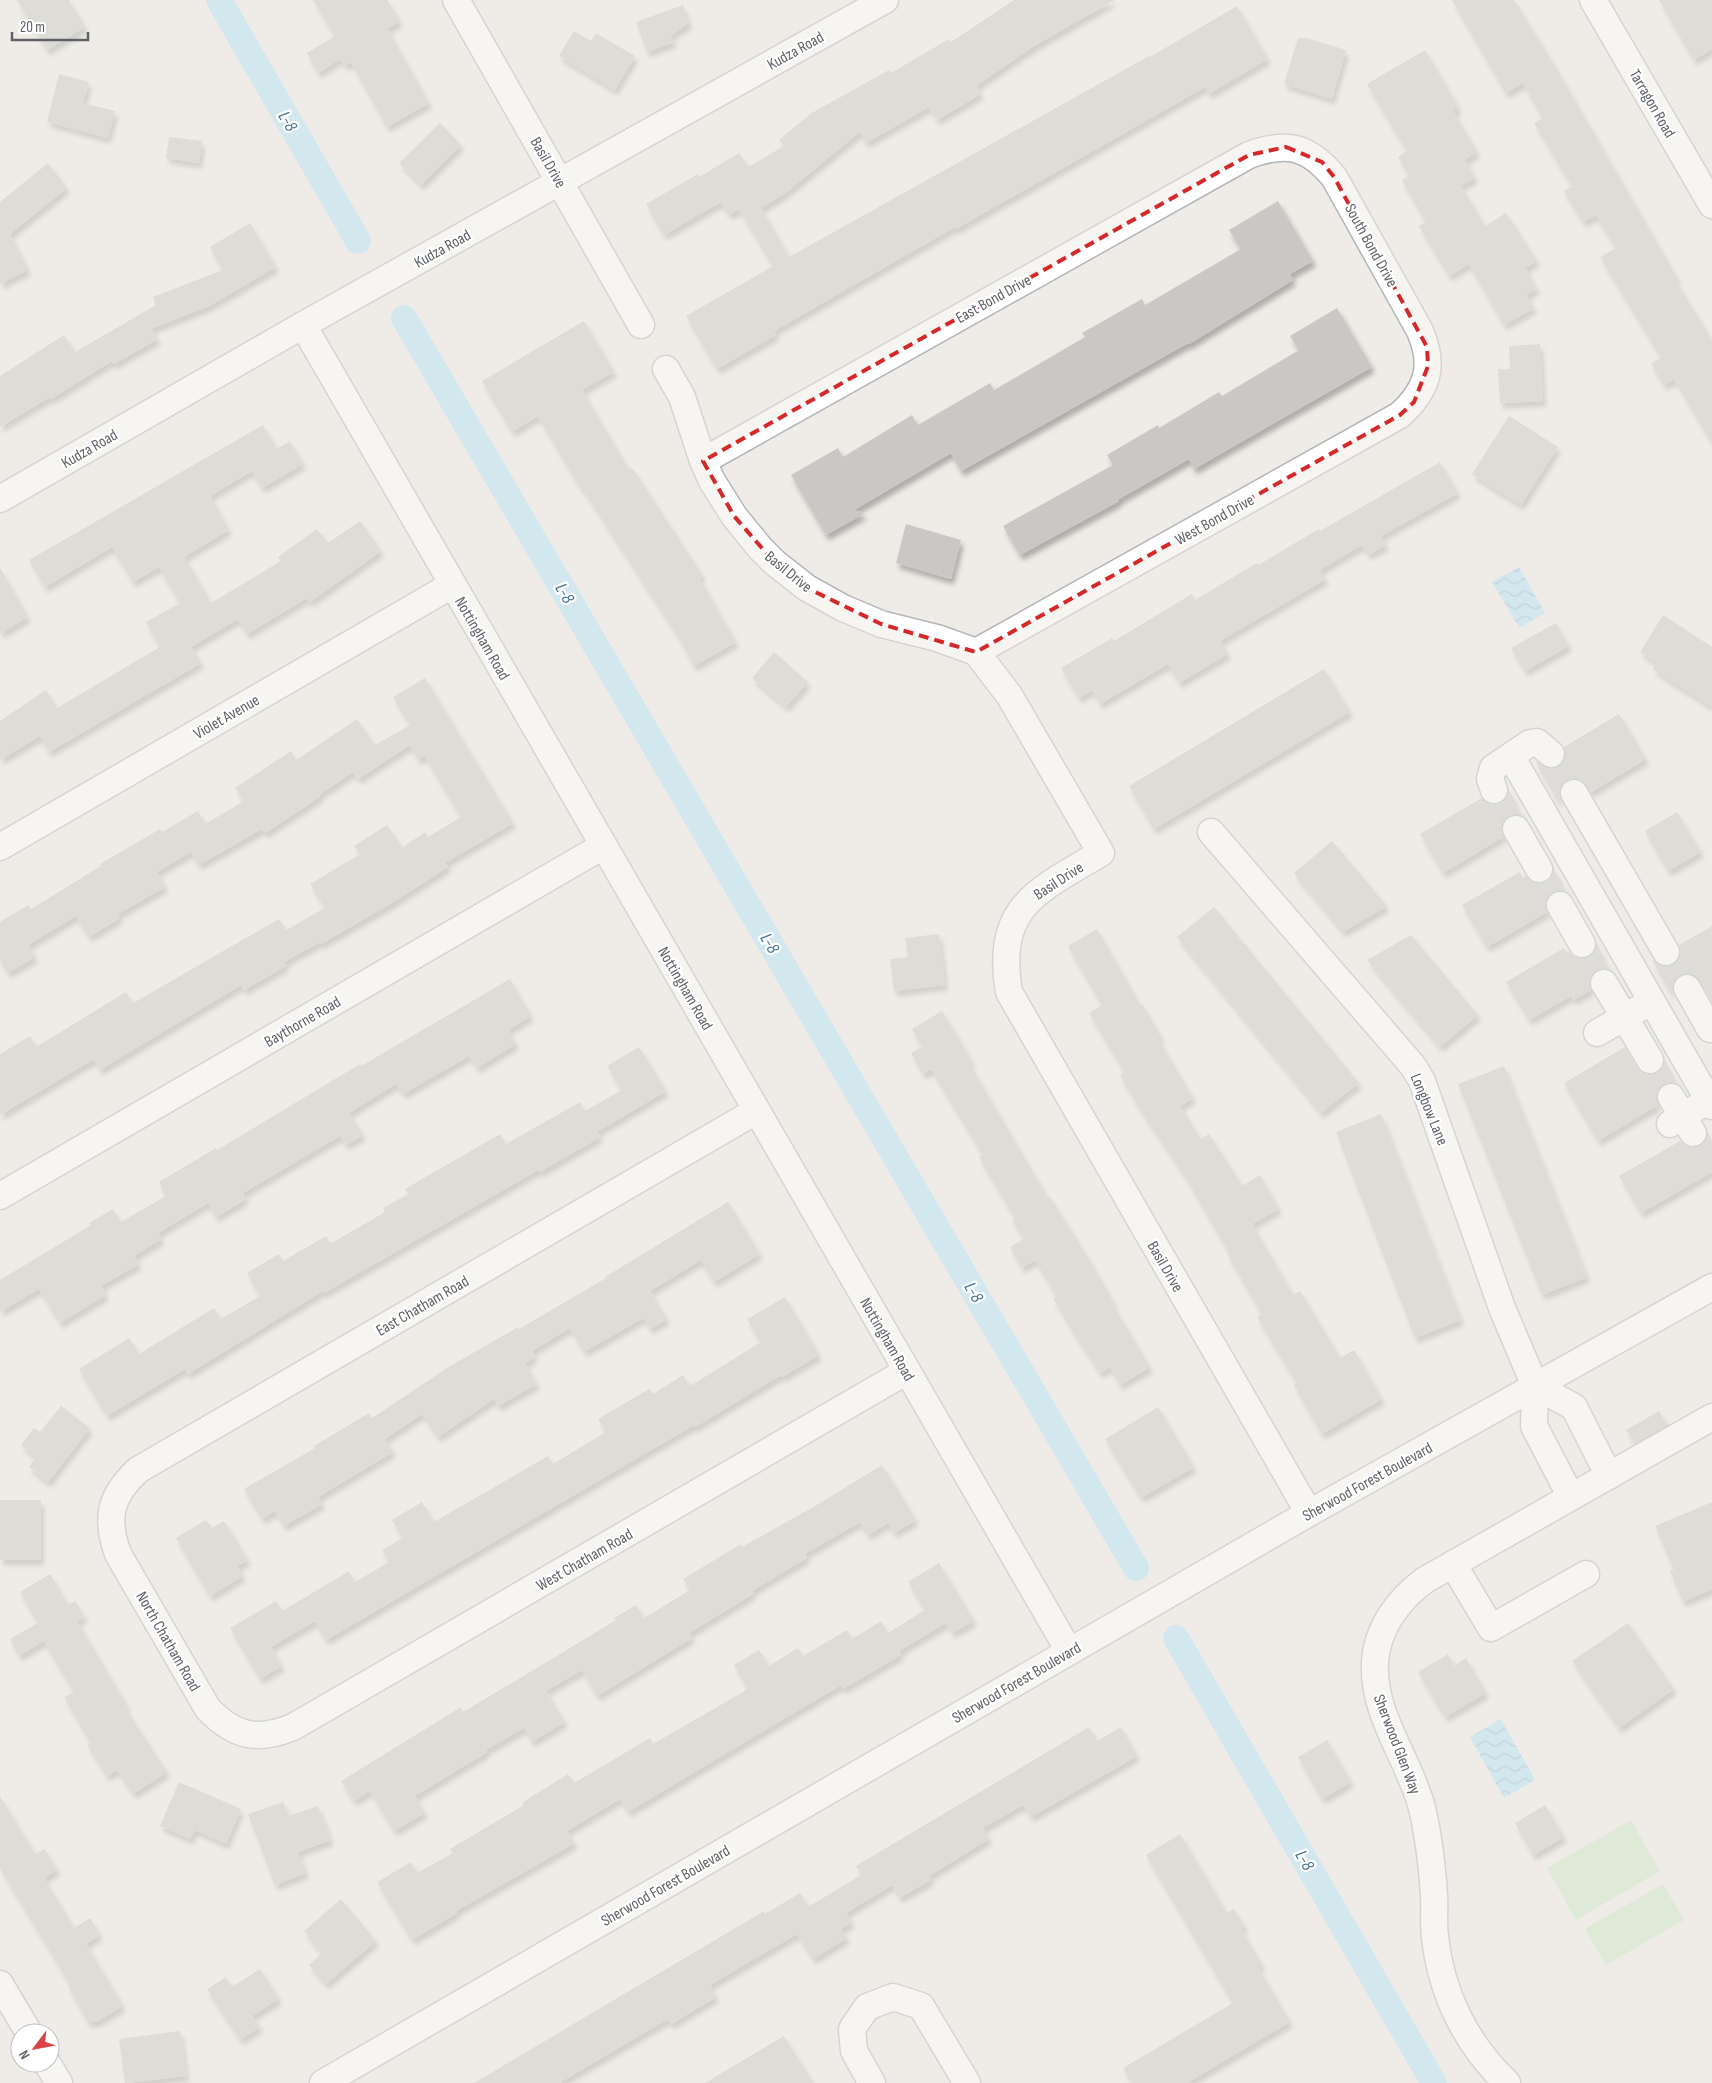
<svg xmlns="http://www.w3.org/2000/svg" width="1712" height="2083" viewBox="0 0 1712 2083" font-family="'Sofia Sans Condensed',sans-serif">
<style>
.grass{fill:#c9e4c6}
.water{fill:url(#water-waves)}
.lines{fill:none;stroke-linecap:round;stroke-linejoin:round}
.canal{stroke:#afdff7;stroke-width:26}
.building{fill:#cbc7c4;filter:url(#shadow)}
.minor-tunnel{stroke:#cbcac7;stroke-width:26;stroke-dasharray:26 13;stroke-linecap:butt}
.minor-casing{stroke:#b4b7ba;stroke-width:29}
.minor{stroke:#fff;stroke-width:26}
.marked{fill:none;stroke:#d62828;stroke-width:4;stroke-dasharray:10 6;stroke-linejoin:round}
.labels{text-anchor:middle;stroke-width:4.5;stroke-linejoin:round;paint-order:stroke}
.street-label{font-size:16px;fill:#5e6266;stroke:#fff}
.water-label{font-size:18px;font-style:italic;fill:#467697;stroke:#fff}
</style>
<defs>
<pattern id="water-waves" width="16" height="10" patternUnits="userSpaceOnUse" patternTransform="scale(1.25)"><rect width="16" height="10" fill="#afdff7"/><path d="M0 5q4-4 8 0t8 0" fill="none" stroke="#92b8cc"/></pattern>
<filter id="shadow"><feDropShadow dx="3" dy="5.5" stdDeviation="2.5" flood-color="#0004"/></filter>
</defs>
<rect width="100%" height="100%" fill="#efece7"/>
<g class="grass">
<polygon points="1631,1820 1660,1871 1576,1920 1547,1868"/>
<polygon points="1663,1884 1684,1920 1606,1965 1585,1929"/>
</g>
<g class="water">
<polygon points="1519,567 1545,613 1519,628 1492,582"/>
<polygon points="1501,1719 1535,1780 1504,1798 1470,1737"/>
</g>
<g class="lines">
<g class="canal">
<polyline points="219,0 358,241"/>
<polyline points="404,318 1136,1568"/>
<polyline points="1176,1638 1434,2083"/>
</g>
</g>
<g class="building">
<polygon points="17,0 69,0 85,27 47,50"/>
<polygon points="313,0 387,0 400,21 387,29 429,103 387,127 351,62 345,66 340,59 318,73 307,53 335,36"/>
<polygon points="1014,0 1115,0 1034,46 976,86 981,94 937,120 929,107 866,143 860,132 784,194 761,208 789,257 1149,56 1150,57 1237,6 1268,59 1209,94 1205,87 956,229 955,227 774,331 776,335 717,369 686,316 773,266 739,209 729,215 721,202 664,235 646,204 698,174 699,177 739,153 748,167 784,146 779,140 810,114 889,70 891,73 949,39 951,42"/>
<polygon points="1452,0 1514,0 1560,75 1677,278 1675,280 1712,340 1712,443 1674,379 1664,385 1651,364 1661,357 1600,257 1616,248 1596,215 1583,222 1564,191 1572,186 1534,123 1543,118 1523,83 1506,93"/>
<polygon points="1659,0 1712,0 1712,49 1694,60"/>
<polygon points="683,5 689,23 670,36 674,42 647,52 636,22"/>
<polygon points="574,31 591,41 596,33 635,56 615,90 559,56"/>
<polygon points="1298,38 1307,38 1346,50 1332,99 1284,84"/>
<polygon points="1425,50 1459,108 1453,111 1477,152 1465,160 1475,178 1461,186 1485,226 1506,213 1537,261 1525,268 1537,289 1526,295 1534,308 1504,325 1469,264 1449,276 1419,226 1426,222 1402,180 1409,176 1398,157 1407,151 1367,84"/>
<polygon points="59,74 89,82 83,103 115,111 108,138 47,122"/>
<polygon points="440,123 461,145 421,185 399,163"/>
<polygon points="169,137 202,141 199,163 166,158"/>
<polygon points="48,163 67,188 10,234 28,270 0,284 0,202"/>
<polygon points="1278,201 1313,261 1290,274 1293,280 1189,344 1188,343 961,471 951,453 854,510 865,513 826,535 791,475 838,448 843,457 912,415 918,425 990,383 994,390 1085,337 1082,333 1142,299 1145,305 1241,249 1229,230"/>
<polygon points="250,223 276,267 209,306 151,329 158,339 114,364 112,361 51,399 50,397 0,427 0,376 64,335 75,352 156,305 153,297 223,270 210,247"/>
<polygon points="1337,308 1372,367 1194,469 1189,459 1119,499 1119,501 1020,555 1003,526 1113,465 1107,455 1158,425 1159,428 1219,392 1222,396 1299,350 1290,336"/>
<polygon points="584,321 614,372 582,390 629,470 632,468 703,576 699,578 736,642 694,666 678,636 582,488 581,489 538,416 512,432 482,381"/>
<polygon points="1540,344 1543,401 1500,403 1498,369 1510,369 1509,346"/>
<polygon points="1509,416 1558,447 1521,505 1472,474"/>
<polygon points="263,425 277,449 290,441 303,464 262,488 252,471 210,496 229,530 184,557 211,603 281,561 278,557 317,529 328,543 360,521 381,551 310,602 307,598 247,634 238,619 191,647 201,663 49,752 40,736 0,760 0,721 46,690 57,708 160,647 146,622 180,603 159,567 133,582 112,547 45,587 29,560"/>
<polygon points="1440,462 1458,493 1381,536 1386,545 1368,555 1362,545 1320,570 1326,579 1220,641 1228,654 1179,683 1168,664 1100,704 1092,690 1079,698 1061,668 1112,638 1114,641 1192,594 1195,600 1257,563 1258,565 1319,529 1320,531"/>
<polygon points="906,524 961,540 951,579 896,563"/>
<polygon points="0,568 28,617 0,634"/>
<polygon points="1663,615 1712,647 1712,707 1653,669 1657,663 1640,652"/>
<polygon points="1556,623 1569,646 1525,671 1511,648"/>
<polygon points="774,652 808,682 786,707 752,678"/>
<polygon points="1324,669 1350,712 1154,829 1129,786"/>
<polygon points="425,678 513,823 445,863 448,867 392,903 321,944 320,942 284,962 286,966 244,990 241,985 100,1070 94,1059 0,1115 0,1054 30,1036 36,1047 126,992 133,1003 279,919 286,930 325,908 310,884 360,854 354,846 387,825 402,848 425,832 428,837 461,817 425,756 418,760 410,745 358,779 353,772 319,795 320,797 265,833 262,829 199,865 191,852 157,872 165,887 118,914 120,918 89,937 76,916 28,945 35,957 8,973 0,961 0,922 28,905 31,909 101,866 100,864 160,829 162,832 198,811 205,824 244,801 235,788 291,751 296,760 357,719 375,745 410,725 393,697"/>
<polygon points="1619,714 1646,759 1591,792 1581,780 1574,778 1567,780 1561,786 1559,794 1561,801 1559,802 1536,763 1538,762 1548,769 1556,768 1562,764 1566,757 1564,747"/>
<polygon points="1509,793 1522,816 1516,814 1508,816 1503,822 1501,828 1503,837 1443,873 1420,834 1482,798 1491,805 1499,804 1505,800"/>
<polygon points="1677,812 1701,852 1668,871 1645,831"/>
<polygon points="1332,841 1387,906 1343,932 1294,873"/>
<polygon points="1554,871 1565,891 1560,890 1552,892 1547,898 1545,904 1547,912 1487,947 1462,905 1520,872 1523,878 1526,876 1532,882 1539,884 1547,882 1552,877"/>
<polygon points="1214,907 1359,1083 1321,1113 1177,937"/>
<polygon points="1712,926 1712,1002 1700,980 1695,975 1688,973 1680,975 1674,980 1672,987 1673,996 1652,960 1666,967 1673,965 1679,959 1681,952 1679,945"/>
<polygon points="1097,929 1140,1005 1142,1004 1161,1037 1158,1039 1193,1098 1180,1106 1201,1139 1209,1134 1242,1186 1260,1175 1279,1209 1252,1224 1293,1295 1300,1291 1340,1358 1354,1350 1382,1399 1322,1434 1294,1385 1297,1383 1257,1317 1262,1314 1228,1255 1230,1254 1188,1181 1150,1124 1149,1124 1120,1075 1125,1072 1089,1013 1102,1005 1068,946"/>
<polygon points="939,934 945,985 894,991 890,959 908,957 905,938"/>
<polygon points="1411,935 1478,1015 1440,1047 1367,960"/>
<polygon points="1596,947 1609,969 1603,968 1597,970 1591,975 1589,983 1591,990 1573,1000 1571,996 1529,1020 1506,982 1564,948 1567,953 1569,952 1575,957 1582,959 1590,957"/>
<polygon points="510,979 531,1016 508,1030 516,1044 477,1068 469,1056 403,1094 396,1084 349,1113 363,1135 346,1145 340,1136 243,1193 246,1199 216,1217 208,1203 158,1233 162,1239 134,1256 139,1264 101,1286 106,1295 60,1323 39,1289 0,1312 0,1280 91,1225 89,1223 113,1209 121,1222 166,1196 159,1182 216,1148 217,1150 360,1064 361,1066"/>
<polygon points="942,1011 972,1061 969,1063 1016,1144 1048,1198 1050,1197 1087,1256 1114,1303 1112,1304 1150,1367 1120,1385 1110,1367 1100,1373 1071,1328 1053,1298 1057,1296 1035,1260 1022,1268 1010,1247 1024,1239 1012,1220 1015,1218 979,1157 983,1155 931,1069 923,1074 911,1053 922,1047 912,1029"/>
<polygon points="639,1047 666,1091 597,1132 600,1137 540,1172 538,1170 324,1293 323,1291 188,1374 185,1369 107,1416 79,1369 129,1338 139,1354 214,1308 221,1319 260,1296 247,1273 279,1254 283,1261 326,1236 330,1244 385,1212 383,1208 408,1194 405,1189 500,1134 506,1144 580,1102 585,1111 622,1090 607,1066"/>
<polygon points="1625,1047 1637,1068 1642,1073 1650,1075 1657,1073 1663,1068 1664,1062 1677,1083 1670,1082 1663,1085 1658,1089 1656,1097 1658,1105 1598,1141 1564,1083"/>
<polygon points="1504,1066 1587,1277 1542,1295 1458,1084"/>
<polygon points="1381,1114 1461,1320 1415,1338 1336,1132"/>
<polygon points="1707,1138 1712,1147 1712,1172 1641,1213 1619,1176 1680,1141 1686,1146 1694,1148 1701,1145"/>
<polygon points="728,1202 760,1254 714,1282 701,1260 650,1291 667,1319 650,1329 643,1318 584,1352 570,1328 532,1351 535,1357 525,1363 537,1384 498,1406 494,1399 438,1437 422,1414 385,1439 393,1452 318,1497 322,1504 284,1526 275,1511 262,1519 244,1489 315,1448 314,1446 369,1413 372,1418 450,1366 518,1327 519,1329 606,1278 605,1277"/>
<polygon points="785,1297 819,1355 782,1377 781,1375 695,1427 694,1425 326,1640 315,1621 271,1647 282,1666 260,1679 230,1628 276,1601 282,1611 349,1571 355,1582 389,1562 382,1550 403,1538 392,1520 422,1502 434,1522 548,1456 553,1464 606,1432 598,1419 649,1389 653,1394 683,1375 690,1386 761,1342 747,1319"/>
<polygon points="61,1406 90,1428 48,1482 29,1467 36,1457 21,1445 34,1428 40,1432"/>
<polygon points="1158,1407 1194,1467 1141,1498 1105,1439"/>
<polygon points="1659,1411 1667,1425 1635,1444 1626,1430"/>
<polygon points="882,1465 916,1520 894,1533 888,1523 868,1535 860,1522 805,1554 807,1558 752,1591 753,1594 689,1633 692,1638 597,1696 582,1670 546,1691 565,1722 532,1742 524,1728 486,1750 487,1752 415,1796 425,1813 394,1831 370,1791 354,1801 341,1781 461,1707 463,1712 545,1663 616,1620 614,1618 636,1605 644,1618 690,1590 683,1579 741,1544 742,1547 815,1506"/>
<rect x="0" y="1500" width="41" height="60"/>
<polygon points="1712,1502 1712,1589 1683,1602 1670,1571 1674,1569 1655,1526"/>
<polygon points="206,1520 212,1528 224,1521 248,1560 237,1566 243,1576 210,1596 176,1538"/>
<polygon points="939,1563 974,1621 952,1633 946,1623 899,1651 901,1655 843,1689 841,1685 628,1812 620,1799 567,1831 575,1843 456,1911 457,1913 412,1940 377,1882 411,1862 417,1873 453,1853 450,1849 524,1805 523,1802 568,1774 574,1783 650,1738 653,1744 748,1689 734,1665 759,1650 769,1666 798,1648 803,1656 847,1630 852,1639 881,1621 888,1633 925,1610 908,1582"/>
<polygon points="50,1574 68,1605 75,1601 85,1617 77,1621 84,1633 127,1706 125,1708 167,1772 133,1794 117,1770 107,1776 87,1745 91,1743 64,1697 74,1692 44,1641 19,1656 10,1639 38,1623 20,1592"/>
<polygon points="1628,1623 1674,1689 1619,1728 1572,1661"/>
<polygon points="1448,1654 1454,1666 1466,1658 1486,1693 1445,1717 1418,1672"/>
<polygon points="1089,1727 1097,1741 1121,1727 1137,1756 1031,1817 1023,1805 983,1828 989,1839 929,1876 931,1880 899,1898 892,1885 846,1913 852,1922 841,1929 847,1938 813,1959 797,1934 710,1985 716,1997 671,2024 668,2019 559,2083 474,2083 764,1911 765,1914 800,1893 808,1907 861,1875 856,1866"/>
<polygon points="1327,1740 1351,1782 1322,1799 1298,1757"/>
<polygon points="179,1782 241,1809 226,1844 195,1830 190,1839 160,1826"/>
<polygon points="0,1796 35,1854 45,1849 57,1870 44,1878 74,1928 90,1918 100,1935 86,1944 123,2006 96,2022 88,2022 68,1986 70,1984 0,1868"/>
<polygon points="283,1802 289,1816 318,1806 331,1840 298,1852 306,1873 275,1885 248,1814"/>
<polygon points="1545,1805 1564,1837 1533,1855 1515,1823"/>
<polygon points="1180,1834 1227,1913 1234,1909 1245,1927 1241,1929 1262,1965 1258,1967 1290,2022 1187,2083 1132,2083 1123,2068 1233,2003 1146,1855"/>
<polygon points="341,1899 376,1941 326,1984 309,1965 322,1953 304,1931"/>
<polygon points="260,1969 279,1999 252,2016 260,2027 240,2040 207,1989 226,1977 232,1987"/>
<polygon points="180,2031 186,2076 125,2083 119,2039"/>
<polygon points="784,2036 813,2083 705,2083"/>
</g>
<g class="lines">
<g class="minor-tunnel">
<polyline points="1551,754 1574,793"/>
<polyline points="1494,790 1516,829"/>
<polyline points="1539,869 1560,905"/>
<polyline points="1582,944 1604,983"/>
<polyline points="1666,952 1687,988"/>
<polyline points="1650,1060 1671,1097"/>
<polyline points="1693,1133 1712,1166"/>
</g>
<defs>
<g id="minor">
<polyline points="456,0 641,325"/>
<polyline points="1593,0 1712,205"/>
<polyline points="303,325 1069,1651"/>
<path d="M 666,369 L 682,397 L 703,461 L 712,481 L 734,516 L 760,548 L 775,563 L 807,588 L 843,608 L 881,624 L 937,638 L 976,652 L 1009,695 L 1101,853 C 1036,892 995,906 1009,992 L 1309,1513"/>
<path d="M 703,461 L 1249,155 C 1287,141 1308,146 1334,177 L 1420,331 C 1435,366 1428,389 1400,415 L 976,652"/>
<polyline points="0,499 303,325 885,0"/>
<polyline points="1511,756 1712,1106"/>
<polyline points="1494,790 1490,779 1493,768 1530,743 1537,742 1551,754"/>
<polyline points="1574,793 1666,952"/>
<polyline points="1516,829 1539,869"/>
<polyline points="1211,832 1413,1066 1422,1081 1502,1308 1535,1386 1534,1426 1571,1497"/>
<polyline points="0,847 452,585"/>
<polyline points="1560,905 1582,944"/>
<polyline points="1604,983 1650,1060"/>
<polyline points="1687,988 1710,1029"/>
<polyline points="1597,1033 1640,1008"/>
<polyline points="1671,1097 1693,1133"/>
<path d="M 756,1111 L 138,1470 C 110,1496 105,1518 118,1554 L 208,1709 C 234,1736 257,1742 293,1727 L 907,1371"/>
<polyline points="1670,1124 1712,1098"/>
<polyline points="0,1196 603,846"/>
<polyline points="1535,1386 1574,1407 1609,1476"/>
<polyline points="1453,1564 1491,1628 1586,1574"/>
<polyline points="0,1984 29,2033"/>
<polyline points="47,2063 59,2083"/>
<polyline points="323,2083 1309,1513 1712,1287"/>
<polyline points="872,2083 854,2051 852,2029 867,2007 893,1997 921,2006 967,2083"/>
<path d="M 1507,2083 C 1466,2044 1441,1993 1435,1937 C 1433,1923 1435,1909 1434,1895 C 1432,1866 1429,1837 1422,1808 C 1409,1758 1372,1715 1375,1662 C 1377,1628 1399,1599 1425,1580 L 1712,1417"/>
</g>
</defs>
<use href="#minor" class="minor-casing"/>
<use href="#minor" class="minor"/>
</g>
<path d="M0 0H1712V2083H0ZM 1286,147 L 1322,162 L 1334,177 L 1427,347 L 1428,366 L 1414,402 L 1400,415 L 976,652 L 881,624 L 807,588 L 775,563 L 734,516 L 703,461 L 1249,155 Z" fill="#efece7" fill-opacity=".55" fill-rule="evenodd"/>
<path class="marked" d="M 1286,147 L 1322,162 L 1334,177 L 1427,347 L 1428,366 L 1414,402 L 1400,415 L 976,652 L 881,624 L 807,588 L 775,563 L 734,516 L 703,461 L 1249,155 Z"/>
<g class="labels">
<g class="street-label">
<text transform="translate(795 50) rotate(-29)" y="6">Kudza Road</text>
<text transform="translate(1653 103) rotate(60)" y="6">Tarragon Road</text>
<text transform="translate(549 162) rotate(60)" y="6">Basil Drive</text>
<text transform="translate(1372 245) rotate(61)" y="6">South Bond Drive</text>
<text transform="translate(442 248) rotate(-29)" y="6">Kudza Road</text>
<text transform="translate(993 298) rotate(-29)" y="6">East Bond Drive</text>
<text transform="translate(89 448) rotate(-30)" y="6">Kudza Road</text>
<text transform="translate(1214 519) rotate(-29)" y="6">West Bond Drive</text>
<text transform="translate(789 571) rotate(39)" y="6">Basil Drive</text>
<text transform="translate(483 638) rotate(60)" y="6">Nottingham Road</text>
<text transform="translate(226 716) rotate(-30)" y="6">Violet Avenue</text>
<text transform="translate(1058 880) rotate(-33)" y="6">Basil Drive</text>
<text transform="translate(686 988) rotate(60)" y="6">Nottingham Road</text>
<text transform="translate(302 1021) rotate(-30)" y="6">Baythorne Road</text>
<text transform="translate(1430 1109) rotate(68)" y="6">Longbow Lane</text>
<text transform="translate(1166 1266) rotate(60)" y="6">Basil Drive</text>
<text transform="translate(422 1305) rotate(-30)" y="6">East Chatham Road</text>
<text transform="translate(888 1339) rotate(60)" y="6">Nottingham Road</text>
<text transform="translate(1367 1481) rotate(-29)" y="6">Sherwood Forest Boulevard</text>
<text transform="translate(584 1559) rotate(-30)" y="6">West Chatham Road</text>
<text transform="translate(169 1641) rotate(60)" y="6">North Chatham Road</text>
<text transform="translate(1016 1682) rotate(-30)" y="6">Sherwood Forest Boulevard</text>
<text transform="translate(1398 1744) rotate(69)" y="6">Sherwood Glen Way</text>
<text transform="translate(665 1885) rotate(-30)" y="6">Sherwood Forest Boulevard</text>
</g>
<g class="water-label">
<text transform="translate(288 121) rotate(60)" y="6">L-8</text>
<text transform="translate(565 593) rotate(60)" y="6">L-8</text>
<text transform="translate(770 943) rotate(60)" y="6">L-8</text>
<text transform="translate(974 1292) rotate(60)" y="6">L-8</text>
<text transform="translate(1305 1860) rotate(60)" y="6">L-8</text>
</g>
</g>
<g transform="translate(35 2048) rotate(238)"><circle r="24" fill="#ffffff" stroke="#bfc0c2"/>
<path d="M0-4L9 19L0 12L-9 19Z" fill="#da4245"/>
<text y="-8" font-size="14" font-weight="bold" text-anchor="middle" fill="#5e6266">N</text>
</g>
<path d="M12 32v8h76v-8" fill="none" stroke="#5e6266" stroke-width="2.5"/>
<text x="20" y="32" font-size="15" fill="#5e6266" stroke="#ffffff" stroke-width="4" paint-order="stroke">20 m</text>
</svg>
